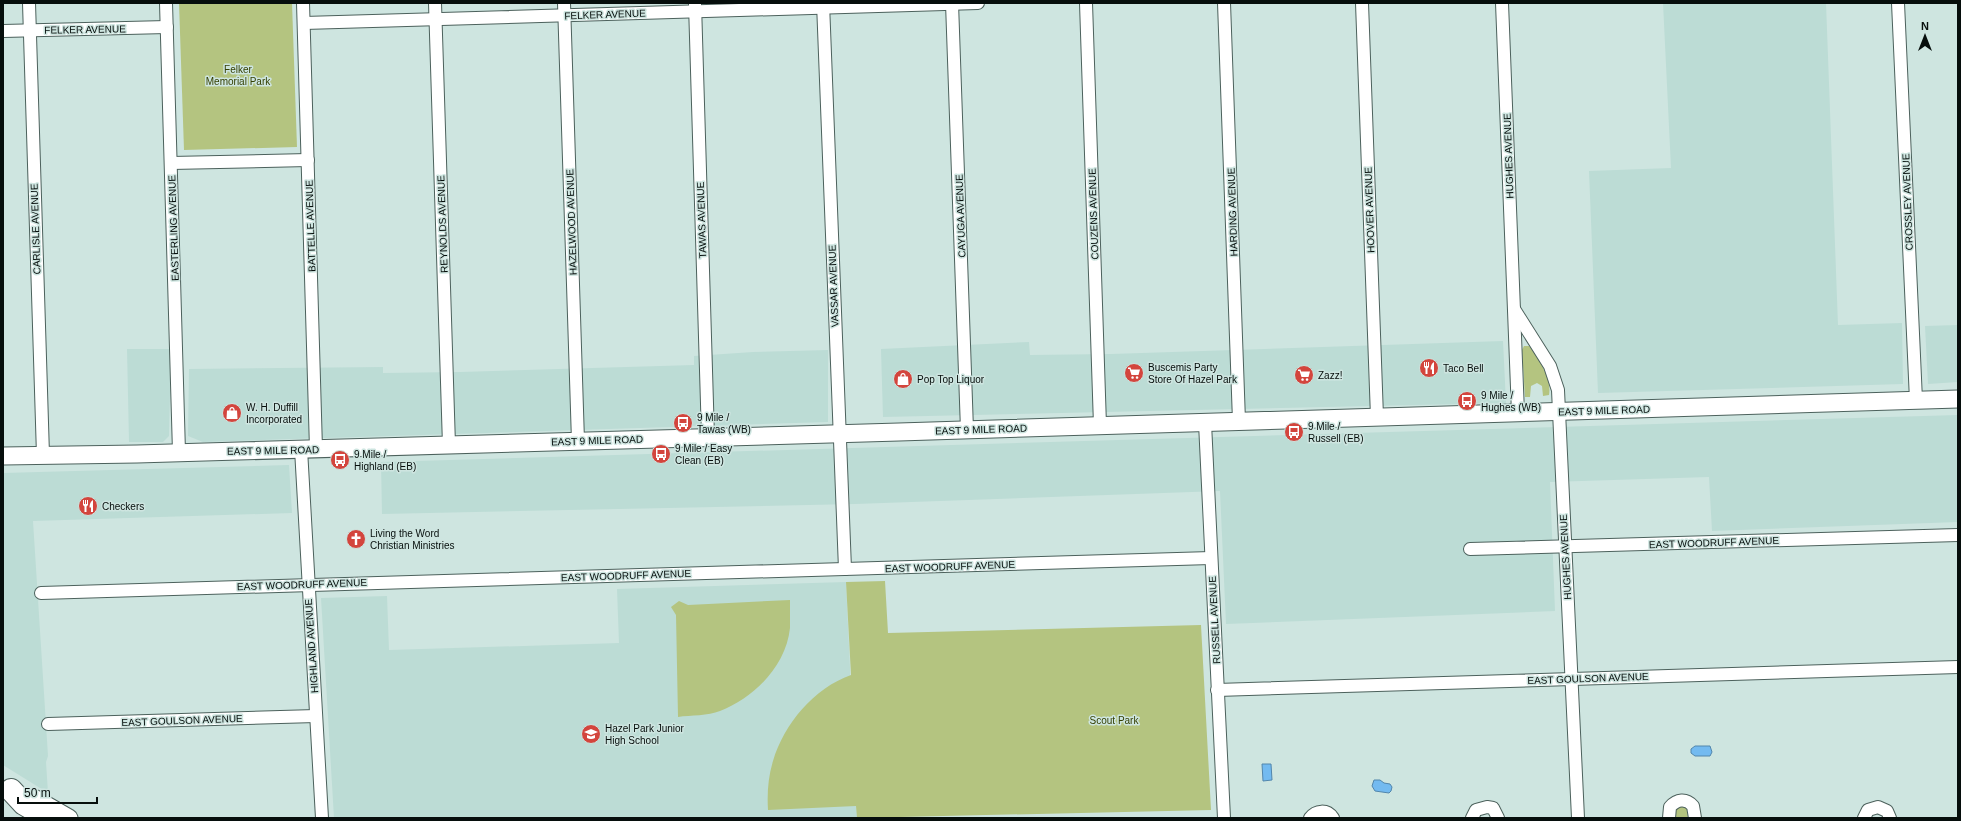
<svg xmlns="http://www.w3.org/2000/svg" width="1961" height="821" viewBox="0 0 1961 821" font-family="Helvetica,sans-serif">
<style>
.built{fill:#bcdcd5}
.green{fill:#b4c480}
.water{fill:#73baf0;stroke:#5286ac}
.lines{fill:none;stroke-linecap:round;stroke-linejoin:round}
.street-casing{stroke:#4c615c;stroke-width:14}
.secondary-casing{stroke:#4c615c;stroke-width:19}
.highway-casing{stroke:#4c615c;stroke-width:24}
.street{stroke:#fff;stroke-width:12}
.secondary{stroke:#fff;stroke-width:17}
.highway{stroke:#fff;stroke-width:22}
.labels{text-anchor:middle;stroke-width:3;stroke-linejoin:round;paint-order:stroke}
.street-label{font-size:10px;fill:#060e0c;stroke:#cee5e0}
.park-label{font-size:10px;fill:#343f00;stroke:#cee5e0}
.poi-label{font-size:10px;fill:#060e0c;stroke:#cee5e0;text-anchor:start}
</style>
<rect width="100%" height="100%" fill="#cee5e0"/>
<g class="built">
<polygon points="1663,3 1826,3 1838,325 1902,323 1903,384 1598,393 1589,171 1671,168"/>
<polygon points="1958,325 1958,382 1928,384 1925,326"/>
<polygon points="1503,341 1506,403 883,417 881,349 1029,342 1030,355 1111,354"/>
<polygon points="127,349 171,349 169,436 163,442 129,442"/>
<polygon points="828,350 828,422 203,442 188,436 189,369 383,367 383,373 460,372 694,365 694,356 753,352"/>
<polygon points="1958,415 1958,522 1712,531 1709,477 1550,482 1555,611 1226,624 1220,491 855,504 382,514 381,462"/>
<polygon points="289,465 292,513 33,521 48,756 46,762 48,793 3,765 3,473"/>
<polygon points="846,582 857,818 334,818 321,598 387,596 389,650 619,643 617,589"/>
</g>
<g class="green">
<polygon points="179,3 292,3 297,147 184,150"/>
<path d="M 1524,346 L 1529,346 C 1539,360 1552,378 1549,395 L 1543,396 L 1542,386 L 1537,383 L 1531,386 L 1530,397 L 1525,397 L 1522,350 Z"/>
<path d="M 885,581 L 888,633 L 1201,625 L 1211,810 L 857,818 L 856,806 L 768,810 C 767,794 768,777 773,761 C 784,724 814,688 851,675 L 846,582 Z"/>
<path d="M 790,600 C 790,609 790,619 790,628 C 786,666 754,698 720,711 C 708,716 691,715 678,717 L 676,615 L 671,607 L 679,601 L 688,605 Z"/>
<polygon points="1678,806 1687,808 1688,818 1674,818 1674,812"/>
</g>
<g class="water">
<polygon points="1695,746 1710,746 1712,752 1710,756 1695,756 1691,753 1691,749"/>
<polygon points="1262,764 1271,764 1272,780 1263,781"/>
<polygon points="1374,780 1380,780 1384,783 1390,784 1392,787 1391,791 1389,793 1375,791 1372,786"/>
</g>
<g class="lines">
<defs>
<g id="street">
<polyline points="29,3 43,455"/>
<polyline points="166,3 179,452"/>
<polyline points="303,3 316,449"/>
<polyline points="435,3 449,445"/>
<polyline points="564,3 578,441"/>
<polyline points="823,3 845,569"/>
<polyline points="952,3 967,430"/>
<polyline points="1086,3 1100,425"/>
<polyline points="1224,3 1239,421"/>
<polyline points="1362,3 1377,417"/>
<polyline points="1502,3 1518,413"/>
<polyline points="1898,3 1916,400"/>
<polyline points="695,4 708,437"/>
<polyline points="304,23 978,3"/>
<polyline points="3,31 167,27"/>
<polyline points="171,163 308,160"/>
<polyline points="1514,309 1550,366 1558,390 1578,818"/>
<polyline points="1205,423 1224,818"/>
<polyline points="301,449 322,818"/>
<polyline points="1470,549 1958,535"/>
<polyline points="41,593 1211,558"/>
<polyline points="1217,690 1958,667"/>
<polyline points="48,724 316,716"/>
<path d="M 1310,818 C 1316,810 1327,809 1333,818"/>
<polyline points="1472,818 1476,810 1487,807 1493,808 1498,818"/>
<path d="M 1669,818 L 1670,807 C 1677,799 1686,798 1693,806 L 1695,818"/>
<polyline points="1864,818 1868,810 1878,807 1887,811 1890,818"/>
</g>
<g id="secondary">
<polyline points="3,456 137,454 899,432 1958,399"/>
<polyline points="36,799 69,818"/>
</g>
<polyline id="highway" points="11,790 24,804 48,818"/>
</defs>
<use href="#street" class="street-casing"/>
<use href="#secondary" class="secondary-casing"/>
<use href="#highway" class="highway-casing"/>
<use href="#street" class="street"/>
<use href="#secondary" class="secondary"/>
<use href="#highway" class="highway"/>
</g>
<defs>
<symbol id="restaurant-disc" viewBox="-11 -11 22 22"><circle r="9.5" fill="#d3453d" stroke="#cee5e0"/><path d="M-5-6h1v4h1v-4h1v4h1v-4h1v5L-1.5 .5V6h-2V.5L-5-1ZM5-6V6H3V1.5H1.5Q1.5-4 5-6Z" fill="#fff"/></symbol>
<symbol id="supermarket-disc" viewBox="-11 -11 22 22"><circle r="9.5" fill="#d3453d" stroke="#cee5e0"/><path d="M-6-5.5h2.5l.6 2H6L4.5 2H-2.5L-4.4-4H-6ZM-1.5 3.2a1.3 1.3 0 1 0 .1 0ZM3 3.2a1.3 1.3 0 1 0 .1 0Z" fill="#fff"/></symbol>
<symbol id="shop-disc" viewBox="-11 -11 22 22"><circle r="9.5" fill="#d3453d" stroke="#cee5e0"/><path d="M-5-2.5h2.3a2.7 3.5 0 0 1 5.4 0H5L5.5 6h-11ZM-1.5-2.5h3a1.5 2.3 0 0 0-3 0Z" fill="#fff"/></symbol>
<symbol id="bus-disc" viewBox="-11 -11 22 22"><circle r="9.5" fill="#d3453d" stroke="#cee5e0"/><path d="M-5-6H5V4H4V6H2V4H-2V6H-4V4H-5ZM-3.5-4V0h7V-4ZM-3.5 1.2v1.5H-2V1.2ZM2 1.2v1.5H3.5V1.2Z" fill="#fff"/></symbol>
<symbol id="church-disc" viewBox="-11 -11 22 22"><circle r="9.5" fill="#d3453d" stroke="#cee5e0"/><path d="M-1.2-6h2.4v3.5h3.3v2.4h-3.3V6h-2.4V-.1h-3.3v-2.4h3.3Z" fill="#fff"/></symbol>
<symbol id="school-disc" viewBox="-11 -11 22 22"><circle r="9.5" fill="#d3453d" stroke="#cee5e0"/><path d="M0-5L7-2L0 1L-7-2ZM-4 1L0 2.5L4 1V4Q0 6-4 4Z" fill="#fff"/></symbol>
</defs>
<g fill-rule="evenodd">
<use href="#restaurant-disc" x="1418" y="357" width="22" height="22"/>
<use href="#supermarket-disc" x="1123" y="362" width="22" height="22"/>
<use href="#supermarket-disc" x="1293" y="364" width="22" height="22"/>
<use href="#shop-disc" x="892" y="368" width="22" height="22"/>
<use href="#bus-disc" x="1456" y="390" width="22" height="22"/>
<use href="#shop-disc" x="221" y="402" width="22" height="22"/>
<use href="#bus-disc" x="672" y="412" width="22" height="22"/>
<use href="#bus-disc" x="1283" y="421" width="22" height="22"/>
<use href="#bus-disc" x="650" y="443" width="22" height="22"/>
<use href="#bus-disc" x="329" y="449" width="22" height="22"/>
<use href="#restaurant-disc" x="77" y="495" width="22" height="22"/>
<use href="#church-disc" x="345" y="528" width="22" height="22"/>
<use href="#school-disc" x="580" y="723" width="22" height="22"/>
</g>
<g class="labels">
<g class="street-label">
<text transform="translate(605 14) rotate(-2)" y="4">FELKER AVENUE</text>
<text transform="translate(85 29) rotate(-1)" y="4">FELKER AVENUE</text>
<text transform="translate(1508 156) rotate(-92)" y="4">HUGHES AVENUE</text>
<text transform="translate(1907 202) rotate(-92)" y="4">CROSSLEY AVENUE</text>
<text transform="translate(1369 210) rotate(-92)" y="4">HOOVER AVENUE</text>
<text transform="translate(1232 212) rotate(-92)" y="4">HARDING AVENUE</text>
<text transform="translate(1093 214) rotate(-92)" y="4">COUZENS AVENUE</text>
<text transform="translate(960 216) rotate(-92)" y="4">CAYUGA AVENUE</text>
<text transform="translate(701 220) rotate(-92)" y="4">TAWAS AVENUE</text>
<text transform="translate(571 222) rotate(-92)" y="4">HAZELWOOD AVENUE</text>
<text transform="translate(442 224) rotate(-92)" y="4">REYNOLDS AVENUE</text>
<text transform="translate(310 226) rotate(-92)" y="4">BATTELLE AVENUE</text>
<text transform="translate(173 228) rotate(-92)" y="4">EASTERLING AVENUE</text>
<text transform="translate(35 229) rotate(-92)" y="4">CARLISLE AVENUE</text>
<text transform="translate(833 286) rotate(-92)" y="4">VASSAR AVENUE</text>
<text transform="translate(1604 410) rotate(-2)" y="4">EAST 9 MILE ROAD</text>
<text transform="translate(981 429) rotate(-2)" y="4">EAST 9 MILE ROAD</text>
<text transform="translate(597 440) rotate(-2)" y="4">EAST 9 MILE ROAD</text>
<text transform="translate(273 450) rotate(-1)" y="4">EAST 9 MILE ROAD</text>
<text transform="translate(1714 542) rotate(-2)" y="4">EAST WOODRUFF AVENUE</text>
<text transform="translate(1565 557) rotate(-93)" y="4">HUGHES AVENUE</text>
<text transform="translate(950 566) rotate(-2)" y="4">EAST WOODRUFF AVENUE</text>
<text transform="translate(626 575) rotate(-2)" y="4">EAST WOODRUFF AVENUE</text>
<text transform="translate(302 584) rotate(-2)" y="4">EAST WOODRUFF AVENUE</text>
<text transform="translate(1214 620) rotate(-93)" y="4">RUSSELL AVENUE</text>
<text transform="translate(311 646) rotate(-94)" y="4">HIGHLAND AVENUE</text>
<text transform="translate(1588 678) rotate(-2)" y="4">EAST GOULSON AVENUE</text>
<text transform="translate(182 720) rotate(-2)" y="4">EAST GOULSON AVENUE</text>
</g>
<g class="park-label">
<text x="238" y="73">Felker<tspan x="238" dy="12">Memorial Park</tspan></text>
<text x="1114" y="724">Scout Park</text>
</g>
<g class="poi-label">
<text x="1148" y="371">Buscemis Party<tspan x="1148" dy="12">Store Of Hazel Park</tspan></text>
<text x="1443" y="372">Taco Bell</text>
<text x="1318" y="379">Zazz!</text>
<text x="917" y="383">Pop Top Liquor</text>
<text x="1481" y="399">9 Mile /<tspan x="1481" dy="12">Hughes (WB)</tspan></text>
<text x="246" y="411">W. H. Duffill<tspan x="246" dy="12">Incorporated</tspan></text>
<text x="697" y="421">9 Mile /<tspan x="697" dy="12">Tawas (WB)</tspan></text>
<text x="1308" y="430">9 Mile /<tspan x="1308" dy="12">Russell (EB)</tspan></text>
<text x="675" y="452">9 Mile / Easy<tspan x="675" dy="12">Clean (EB)</tspan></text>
<text x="354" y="458">9 Mile /<tspan x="354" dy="12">Highland (EB)</tspan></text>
<text x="102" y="510">Checkers</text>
<text x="370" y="537">Living the Word<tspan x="370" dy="12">Christian Ministries</tspan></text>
<text x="605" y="732">Hazel Park Junior<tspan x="605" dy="12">High School</tspan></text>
</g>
</g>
<rect width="1961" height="821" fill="none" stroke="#060e0c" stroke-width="8"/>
<g transform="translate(1925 36)" stroke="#cee5e0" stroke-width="3" paint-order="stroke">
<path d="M0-3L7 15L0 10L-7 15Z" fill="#060e0c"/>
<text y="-6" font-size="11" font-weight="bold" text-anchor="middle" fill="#060e0c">N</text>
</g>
<path d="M18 797v6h79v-6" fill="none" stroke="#060e0c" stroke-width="2"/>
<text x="24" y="797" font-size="12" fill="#060e0c" stroke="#cee5e0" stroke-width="3" paint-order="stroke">50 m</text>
</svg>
